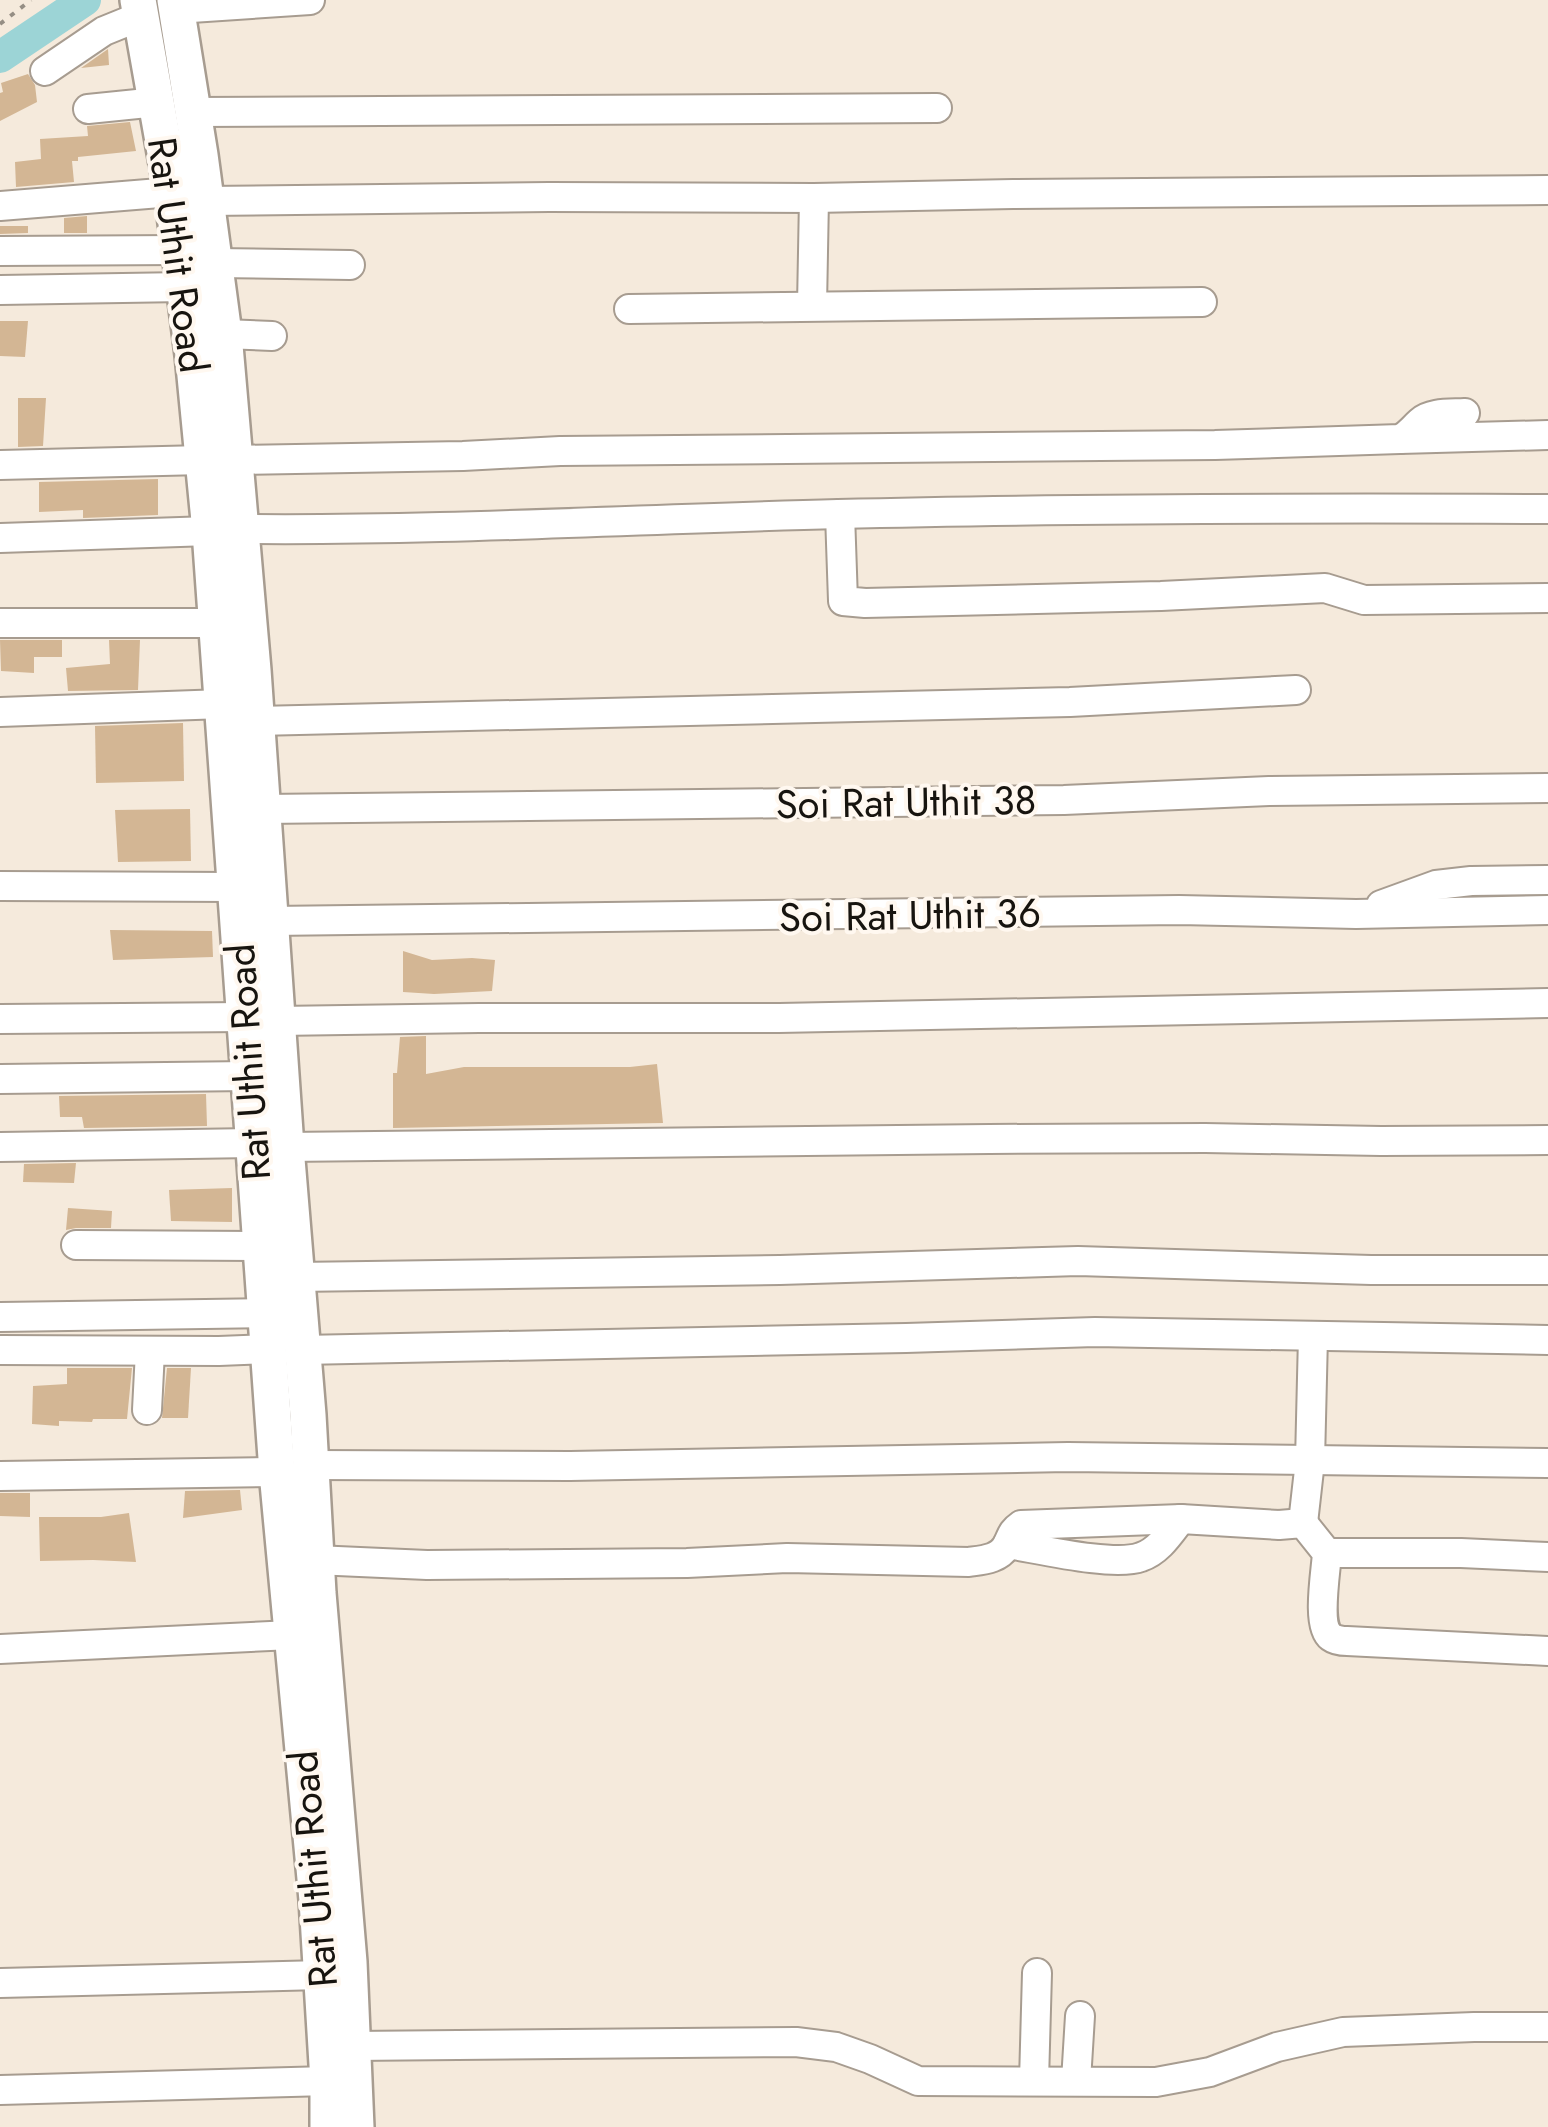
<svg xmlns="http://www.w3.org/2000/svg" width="1548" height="2127" viewBox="0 0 1548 2127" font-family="Jost,sans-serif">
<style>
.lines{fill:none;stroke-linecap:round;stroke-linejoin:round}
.river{stroke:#9cd4d6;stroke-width:32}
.building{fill:#d3b694}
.minor-casing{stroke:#a79c90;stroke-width:32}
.major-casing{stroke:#a79c90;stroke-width:40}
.path{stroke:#958e84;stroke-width:4;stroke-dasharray:5 8;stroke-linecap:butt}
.minor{stroke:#fff;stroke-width:28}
.major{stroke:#fff;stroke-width:35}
.labels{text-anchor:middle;stroke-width:8;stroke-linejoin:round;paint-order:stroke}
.street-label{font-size:40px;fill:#17140f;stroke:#fff8f0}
</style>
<rect width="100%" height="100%" fill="#f5eadc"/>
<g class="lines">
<polyline class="river" points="0,57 85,0"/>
</g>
<g class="building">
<polygon points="108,49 109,65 81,68"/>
<polygon points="28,74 35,85 37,102 0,121 0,93 3,92 1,83"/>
<polygon points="130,122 136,151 78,157 78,161 72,161 74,182 16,187 15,162 41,159 40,139 88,136 87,126"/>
<polygon points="87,216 87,233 64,233 64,218"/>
<polygon points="0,226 28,226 28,233 0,234"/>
<polygon points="0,321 28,321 25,357 0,356"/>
<polygon points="18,398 46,398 43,446 18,447"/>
<polygon points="158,479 158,515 83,518 83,510 39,512 39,482"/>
<polygon points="0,640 62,640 62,657 34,657 34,673 1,671"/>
<polygon points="109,640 140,640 138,690 68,691 66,668 110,664"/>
<polygon points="183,723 184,781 96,783 95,726"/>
<polygon points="190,809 191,861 118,862 115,810"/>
<polygon points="110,930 212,931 213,957 113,960"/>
<polygon points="403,951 432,960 472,958 495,960 492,991 434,994 403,992"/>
<polygon points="426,1036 426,1074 464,1067 630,1067 657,1064 663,1123 393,1128 393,1073 397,1073 400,1037"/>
<polygon points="206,1094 207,1126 84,1128 82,1117 60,1117 59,1096"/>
<polygon points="76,1163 74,1183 23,1182 24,1164"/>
<polygon points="232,1188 232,1222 171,1221 169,1190"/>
<polygon points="68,1208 112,1211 111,1228 76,1228 66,1230"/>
<polygon points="67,1368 132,1368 127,1419 93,1419 92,1422 59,1421 59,1426 32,1424 33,1386 67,1384"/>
<polygon points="167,1368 191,1368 188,1418 162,1418"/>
<polygon points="240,1490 242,1510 183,1518 185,1491"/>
<polygon points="0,1493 30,1493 30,1517 0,1516"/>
<polygon points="129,1513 136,1562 93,1560 40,1561 39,1517 101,1517"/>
</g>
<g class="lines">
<defs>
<g id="minor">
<polyline points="176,9 310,0"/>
<polyline points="45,71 104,31 141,16"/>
<polyline points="88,109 157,102"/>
<polyline points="193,112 937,108"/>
<polyline points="206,201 549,197 814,198 1013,194 1548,190"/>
<polyline points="0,206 172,192"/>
<polyline points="0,251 180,250"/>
<polyline points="214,263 350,265"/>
<polyline points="0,290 184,287"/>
<polyline points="812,306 814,198"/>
<polyline points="629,309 1202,302"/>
<polyline points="224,334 272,336"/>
<polyline points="1400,439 1548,435"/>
<path d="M 234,460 L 463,456 L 560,451 L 1215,445 L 1400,439 C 1410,434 1412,429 1420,422 C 1431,412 1451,414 1465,413"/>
<polyline points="0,465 203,460"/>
<polyline points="840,514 843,601 865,603 1161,596 1325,588 1364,600 1548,598"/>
<path d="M 241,529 C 440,531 639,519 838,514 C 1074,508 1311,508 1548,509"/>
<polyline points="0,538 210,531"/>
<polyline points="0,623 217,623"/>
<polyline points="0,712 223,704"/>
<polyline points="257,721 1070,702 1296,690"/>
<polyline points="263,809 1064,800 1269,791 1548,788"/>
<polyline points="0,886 236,887"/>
<polyline points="1381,905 1436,885 1471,881 1548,880"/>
<polyline points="271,921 1179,910 1356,914 1548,910"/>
<polyline points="0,1019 246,1017"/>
<polyline points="278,1021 479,1018 779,1018 1548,1003"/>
<polyline points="0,1079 249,1076"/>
<polyline points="0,1147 253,1143"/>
<polyline points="286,1147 989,1139 1205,1138 1381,1141 1548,1140"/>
<polyline points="76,1245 261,1246"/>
<polyline points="296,1277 780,1270 1078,1261 1371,1270 1548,1270"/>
<polyline points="0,1317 265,1313"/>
<polyline points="0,1350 219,1351 268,1349"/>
<polyline points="302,1350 906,1338 1095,1332 1548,1340"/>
<polyline points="147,1410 150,1351"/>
<polyline points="310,1465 570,1466 1068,1457 1548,1463"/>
<polyline points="0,1476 277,1472"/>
<polyline points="1303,1523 1310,1461 1313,1336"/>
<path d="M 1008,1544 C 1039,1549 1114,1567 1141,1557 C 1159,1551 1170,1533 1181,1519"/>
<polyline points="1327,1553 1461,1553 1548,1557"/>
<path d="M 315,1560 L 427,1565 L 687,1563 L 787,1558 L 969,1562 C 983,1560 1000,1559 1007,1545 C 1012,1536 1011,1532 1021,1525 L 1181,1519 L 1279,1525 L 1303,1523 L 1327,1553 C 1326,1571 1316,1626 1331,1637 C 1335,1640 1343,1641 1347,1641 L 1548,1651"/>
<polyline points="0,1649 292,1635"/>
<polyline points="0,1983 322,1975"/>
<polyline points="353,2046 796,2042 836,2047 870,2059 918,2081 1156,2082 1210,2072 1277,2047 1343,2032 1474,2027 1548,2027"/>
<polyline points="1034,2081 1037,1973"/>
<polyline points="1076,2081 1080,2016"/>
<polyline points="0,2090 328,2081"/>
</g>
<g id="major">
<polyline points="138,0 172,192 193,355 210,531 277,1472 317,1900 328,2081 328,2127"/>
<polyline points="175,0 200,155 224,334 253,670 286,1147 308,1415 318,1593 349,1962 356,2127"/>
</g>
</defs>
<use href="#minor" class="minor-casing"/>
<use href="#major" class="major-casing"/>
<polyline class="path" points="0,24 31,0"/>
<use href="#minor" class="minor"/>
<use href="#major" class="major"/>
</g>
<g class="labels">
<g class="street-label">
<text transform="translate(178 255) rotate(82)" y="14">Rat Uthit Road</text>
<text transform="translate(906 802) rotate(-1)" y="14">Soi Rat Uthit 38</text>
<text transform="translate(910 915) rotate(-1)" y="14">Soi Rat Uthit 36</text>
<text transform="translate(248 1062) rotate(-94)" y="14">Rat Uthit Road</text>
<text transform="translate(313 1869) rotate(-95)" y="14">Rat Uthit Road</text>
</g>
</g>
</svg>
